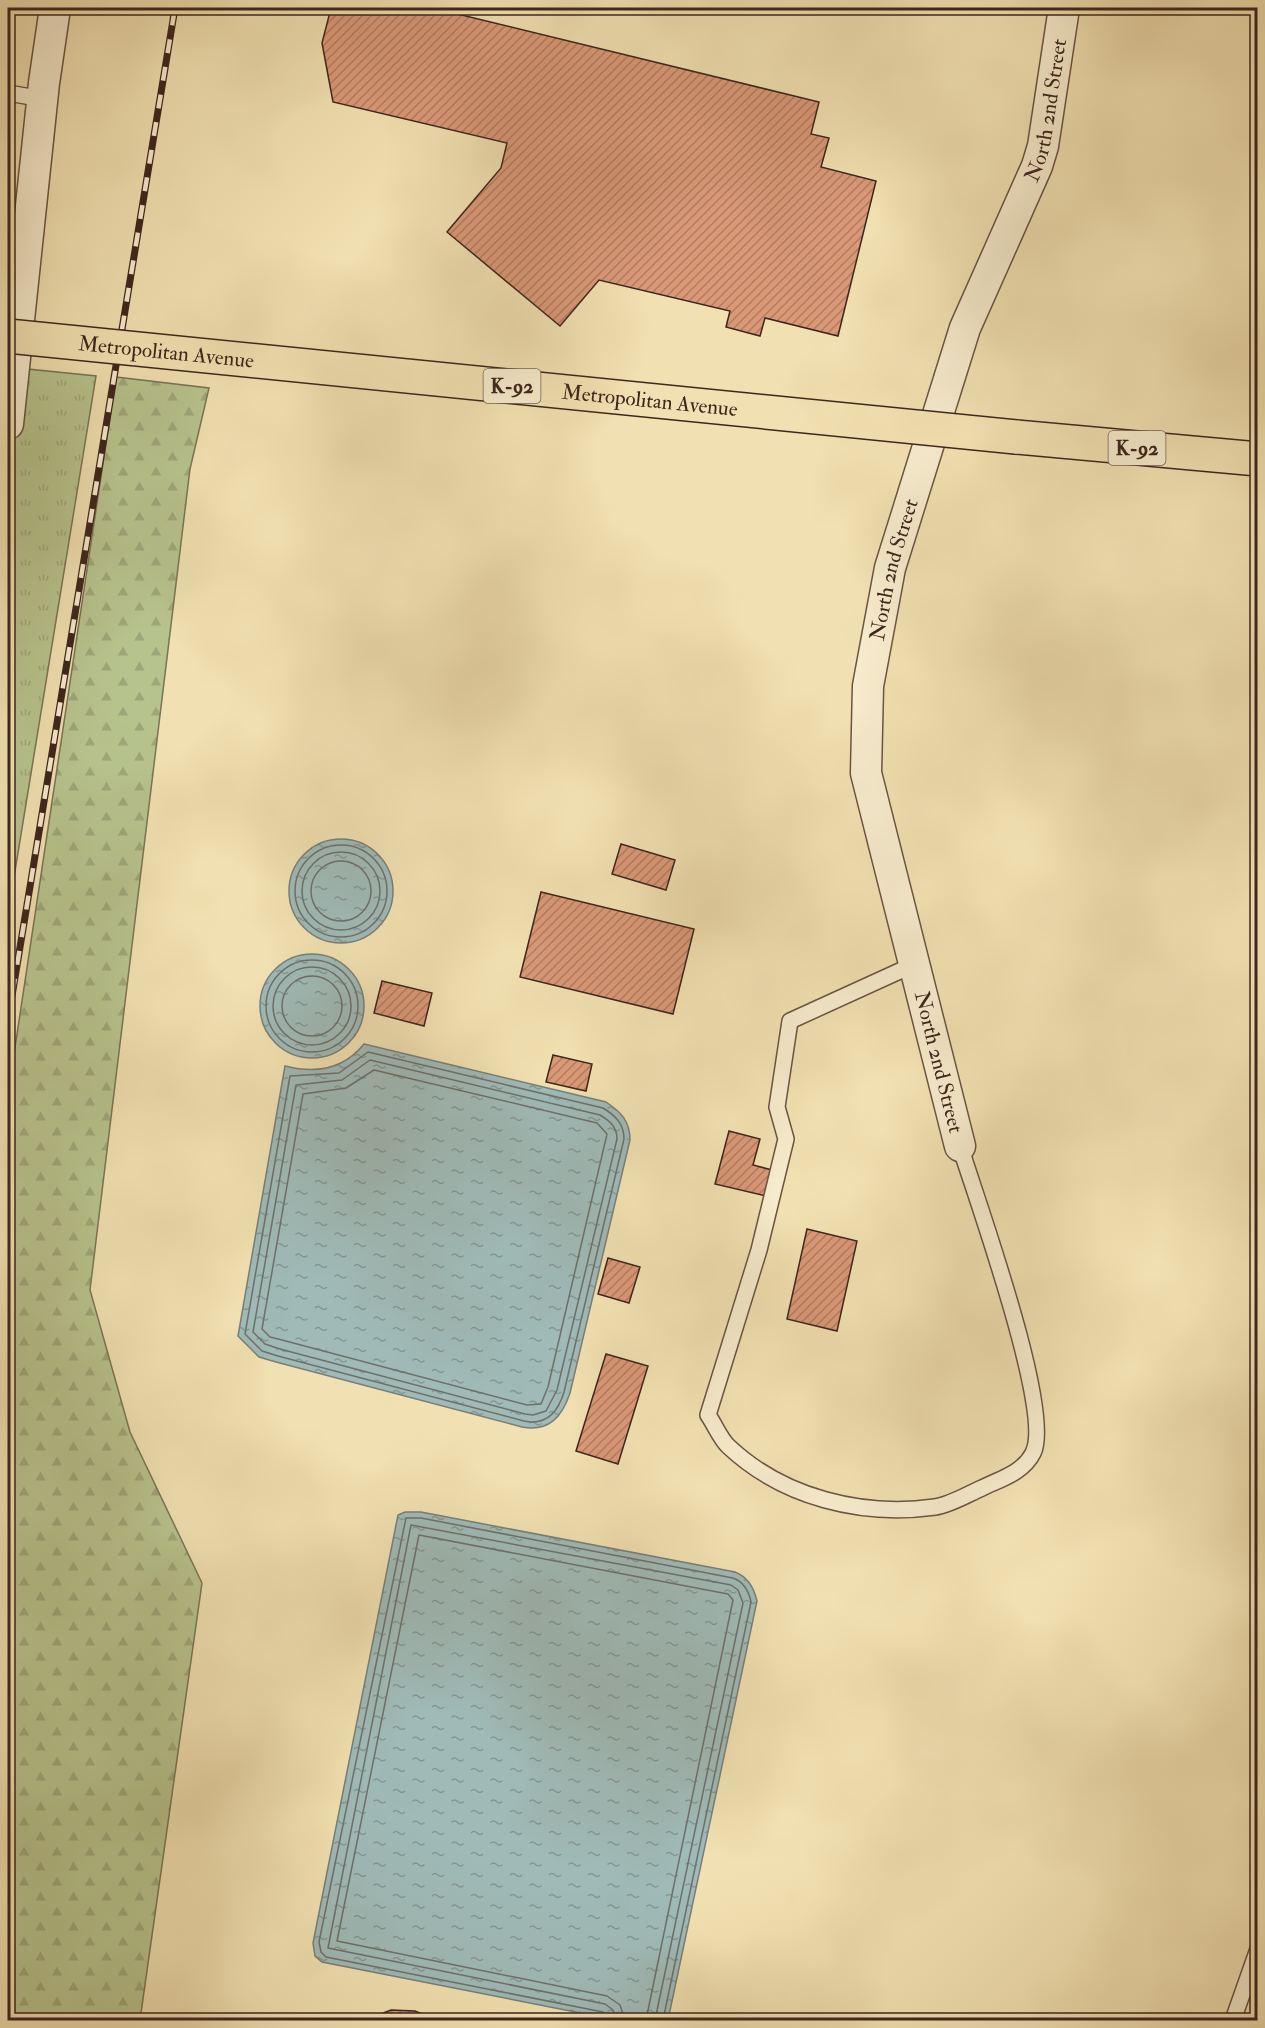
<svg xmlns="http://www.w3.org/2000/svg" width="1265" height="2028" viewBox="0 0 1265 2028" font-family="'IM FELL Double Pica',serif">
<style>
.forest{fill:url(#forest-firs);stroke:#7a7455;stroke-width:1.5}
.park{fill:url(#park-tufts);stroke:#7a7455;stroke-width:1.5}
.water{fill:url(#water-ripples);stroke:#787f79;stroke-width:1.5}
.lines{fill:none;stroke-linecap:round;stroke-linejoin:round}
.shore{stroke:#6e706a;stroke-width:1.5}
.building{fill:url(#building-hatch);stroke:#3d261d;stroke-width:1.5}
.service-casing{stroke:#6a5442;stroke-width:18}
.minor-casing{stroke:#6a5442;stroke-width:33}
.primary-casing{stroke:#3d261d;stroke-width:36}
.service{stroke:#f6ebcc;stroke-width:15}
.minor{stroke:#f6ebcc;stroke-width:30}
.primary{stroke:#f1e0b1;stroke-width:33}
.rail-casing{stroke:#3d261d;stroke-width:7}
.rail{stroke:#f6ebcc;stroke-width:4.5;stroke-dasharray:14;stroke-linecap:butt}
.primary-bridge-casing{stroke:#3d261d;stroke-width:36;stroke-linecap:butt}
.primary-bridge{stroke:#f1e0b1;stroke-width:33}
.labels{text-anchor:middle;stroke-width:5;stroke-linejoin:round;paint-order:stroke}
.shield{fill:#f6ebcc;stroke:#746152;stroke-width:1.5}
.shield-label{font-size:20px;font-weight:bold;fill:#3d261d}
.street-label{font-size:21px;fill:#3d261d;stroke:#f6ebcc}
</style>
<defs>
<pattern id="forest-firs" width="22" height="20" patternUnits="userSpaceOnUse" patternTransform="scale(1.5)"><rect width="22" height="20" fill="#b7c38d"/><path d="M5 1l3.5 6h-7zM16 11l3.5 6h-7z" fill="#9ea779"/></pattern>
<pattern id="park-tufts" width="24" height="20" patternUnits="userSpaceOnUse" patternTransform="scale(1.5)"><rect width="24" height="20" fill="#b7c38d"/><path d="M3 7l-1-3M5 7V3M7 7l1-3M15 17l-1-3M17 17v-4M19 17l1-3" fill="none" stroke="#9ea779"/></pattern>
<pattern id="water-ripples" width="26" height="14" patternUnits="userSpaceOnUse" patternTransform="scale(1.5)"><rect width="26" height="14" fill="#9fbab7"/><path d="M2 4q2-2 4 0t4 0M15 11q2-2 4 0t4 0" fill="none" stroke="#839794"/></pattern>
<pattern id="building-hatch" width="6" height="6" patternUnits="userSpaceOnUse" patternTransform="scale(1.5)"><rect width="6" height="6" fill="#da9877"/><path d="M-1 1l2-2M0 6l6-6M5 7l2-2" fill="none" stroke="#b27c61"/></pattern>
</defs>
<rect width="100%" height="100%" fill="#f1e0b1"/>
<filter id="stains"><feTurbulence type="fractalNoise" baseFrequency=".00333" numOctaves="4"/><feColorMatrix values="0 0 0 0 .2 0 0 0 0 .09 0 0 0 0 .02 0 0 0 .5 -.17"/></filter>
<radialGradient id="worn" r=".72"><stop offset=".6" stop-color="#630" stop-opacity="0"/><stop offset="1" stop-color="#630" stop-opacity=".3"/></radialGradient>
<polygon class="forest" points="116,377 209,388 190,469 90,1290 130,1432 202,1583 140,2020 8,2020 8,1094"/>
<polygon class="park" points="8,367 96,376 8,914"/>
<g class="water">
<circle cx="341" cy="891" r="52"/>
<circle cx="312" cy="1006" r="52"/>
<path d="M 364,1044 L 606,1102 C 621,1112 630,1121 630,1140 L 570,1393 C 562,1417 549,1432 522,1427 L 276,1362 L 259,1357 L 238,1336 L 285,1066 C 316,1074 343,1070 364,1044 Z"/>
<path d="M 405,1512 L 421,1512 L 735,1572 C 748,1577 754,1588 757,1601 L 668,2020 L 616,2020 L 322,1962 L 315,1956 L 313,1943 L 398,1515 Z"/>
</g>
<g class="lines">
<g class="shore">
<circle cx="341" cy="891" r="46"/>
<circle cx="341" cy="891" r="39"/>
<circle cx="341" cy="891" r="30"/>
<circle cx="312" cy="1006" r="46"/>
<circle cx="312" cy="1006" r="39"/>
<circle cx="312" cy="1006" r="30"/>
<path d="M 368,1052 L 603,1108 C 616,1116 624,1124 624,1139 L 564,1392 C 558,1412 547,1426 524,1421 L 278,1356 L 262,1351 L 245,1334 L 290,1076 L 339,1073 Z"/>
<path d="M 370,1060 L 600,1115 C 610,1121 617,1127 617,1139 L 557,1390 L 546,1411 L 533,1415 L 525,1414 L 280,1349 L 265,1344 L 253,1332 L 296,1085 L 342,1080 Z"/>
<polygon points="374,1070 597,1123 607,1134 548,1387 541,1404 527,1405 282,1340 270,1337 262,1329 303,1094 346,1088"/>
<path d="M 609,2020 L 603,2012 L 326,1957 L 321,1952 L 319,1942 L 406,1518 L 421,1518 L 733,1578 C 744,1582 749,1592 751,1602 L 663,2020"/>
<polyline points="616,2020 613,2010 605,2004 328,1948 411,1525 731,1585 738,1590 743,1603 655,2020"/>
<polyline points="625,2020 620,2005 607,1996 337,1941 419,1535 728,1594 733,1600 646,2020"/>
</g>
</g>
<g class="building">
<polygon points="331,8 433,8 819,102 811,134 829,138 821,167 876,181 838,336 765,318 760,336 726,327 730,311 599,280 560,326 447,232 501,168 507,143 333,102 322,43"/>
<polygon points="621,844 675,860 666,890 612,874"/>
<polygon points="541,892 694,929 673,1014 520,977"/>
<polygon points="382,981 432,993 424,1026 374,1013"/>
<polygon points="553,1055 592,1064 586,1091 546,1082"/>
<polygon points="729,1131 760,1139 753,1165 772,1170 766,1196 715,1184"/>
<polygon points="807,1229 857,1241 837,1331 787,1319"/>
<polygon points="608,1258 640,1267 629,1303 598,1294"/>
<polygon points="606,1354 648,1366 618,1464 576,1451"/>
<polygon points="391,2010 415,2011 436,2020 365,2020"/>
</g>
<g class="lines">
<defs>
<g id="service">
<polyline points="8,93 43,99"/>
<path d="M 915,964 L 790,1021 L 777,1107 L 786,1139 L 759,1250 L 708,1415 C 715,1425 720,1438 728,1446 C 783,1498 862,1517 935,1507 C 950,1505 968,1494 982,1488 C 1000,1479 1023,1473 1033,1453 C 1054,1413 976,1198 960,1146"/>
<polyline points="1233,2020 1258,1949"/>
</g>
<g id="minor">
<polyline points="8,424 44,83 55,8"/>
<path id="s1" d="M 960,1146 L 866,773 L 868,686 L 890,568 L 965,328 L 1037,166 L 1043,146 L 1064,8"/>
</g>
<polyline id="primary" points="1016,437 1258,459"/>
</defs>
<use href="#service" class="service-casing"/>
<use href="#minor" class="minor-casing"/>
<use href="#primary" class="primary-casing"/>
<use href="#service" class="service"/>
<use href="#minor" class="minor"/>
<use href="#primary" class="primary"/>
<defs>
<polyline id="rail" points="8,1020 175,8"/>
</defs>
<use href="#rail" class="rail-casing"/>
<use href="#rail" class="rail"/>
<defs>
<g id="primary-bridge">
<path id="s2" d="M 8,336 L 1016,437"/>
</g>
</defs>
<use href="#primary-bridge" class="primary-bridge-casing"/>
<use href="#primary-bridge" class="primary-bridge"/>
</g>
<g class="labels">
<g class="shield">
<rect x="483.5" y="369" width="57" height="34" rx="4.5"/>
<rect x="1108.5" y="431" width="57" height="34" rx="4.5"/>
</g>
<g class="shield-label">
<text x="512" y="393">K-92</text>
<text x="1137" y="455">K-92</text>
</g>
<g class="street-label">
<text dy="7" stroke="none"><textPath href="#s1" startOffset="1077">North 2nd Street</textPath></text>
<text dy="7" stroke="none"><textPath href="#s2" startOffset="159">Metropolitan Avenue</textPath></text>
<text dy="7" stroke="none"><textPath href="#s2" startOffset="645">Metropolitan Avenue</textPath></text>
<text dy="7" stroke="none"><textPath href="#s1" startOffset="591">North 2nd Street</textPath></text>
<text transform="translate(939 1062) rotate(76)" y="7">North 2nd Street</text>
</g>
</g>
<rect width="1265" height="2028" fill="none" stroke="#f1e0b1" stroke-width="30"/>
<rect x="9" y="9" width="1247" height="2010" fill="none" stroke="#3d261d" stroke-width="3"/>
<rect x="15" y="15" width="1235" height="1998" fill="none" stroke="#3d261d" stroke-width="1.5"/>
<rect width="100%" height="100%" filter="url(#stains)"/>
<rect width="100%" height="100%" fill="url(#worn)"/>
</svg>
